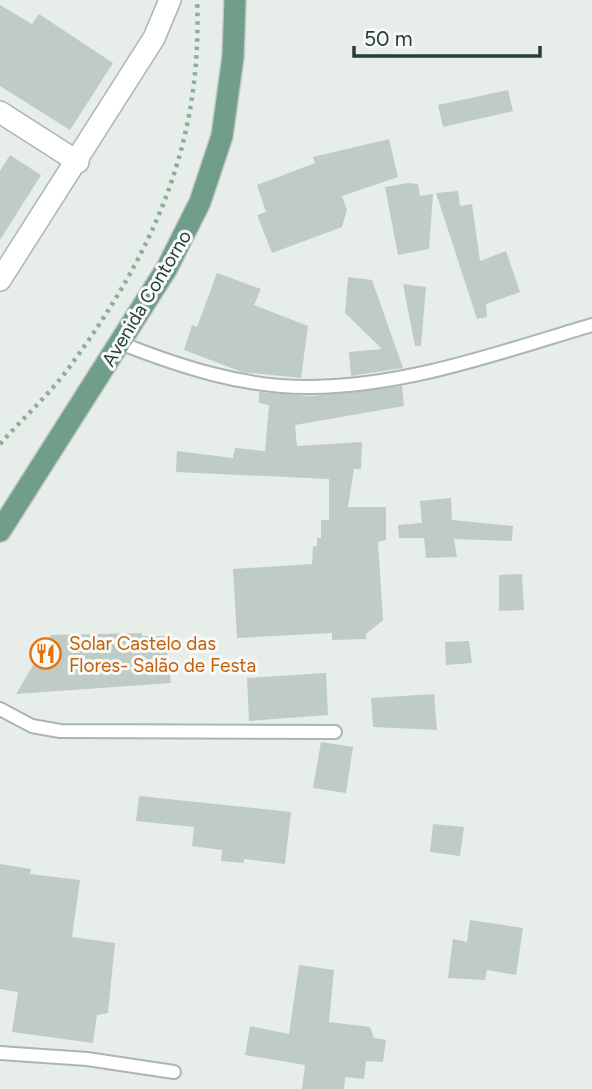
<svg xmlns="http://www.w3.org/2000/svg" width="592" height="1089" viewBox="0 0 592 1089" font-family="Figtree,sans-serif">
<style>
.building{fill:#bfcbc5}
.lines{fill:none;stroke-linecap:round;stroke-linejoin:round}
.service-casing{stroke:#aab6af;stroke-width:16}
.minor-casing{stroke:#aab6af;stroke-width:24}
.primary-casing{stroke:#c3c9c6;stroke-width:24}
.path{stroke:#8bae9d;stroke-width:4.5;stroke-dasharray:3.5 5;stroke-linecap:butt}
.service{stroke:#fff;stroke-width:12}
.minor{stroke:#fff;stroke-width:21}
.primary{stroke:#709e8b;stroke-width:21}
.labels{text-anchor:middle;stroke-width:6;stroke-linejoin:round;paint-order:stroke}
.street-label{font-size:19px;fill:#273e34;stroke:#f7faf8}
.food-label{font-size:19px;fill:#c56008;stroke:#f7faf8;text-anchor:start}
</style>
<rect width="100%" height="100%" fill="#e7eee9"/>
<g class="building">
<polygon points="0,5 32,24 39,14 113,63 70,130 0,86"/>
<polygon points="508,90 513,111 443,127 438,105"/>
<polygon points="389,139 398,177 342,196 347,210 342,227 272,253 257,215 266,212 257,185 315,163 313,157"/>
<polygon points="10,155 41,175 0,240 0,171"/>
<polygon points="408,183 418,184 420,196 433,194 429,249 398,255 385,187"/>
<polygon points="458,191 460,206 472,204 480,261 506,251 520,292 486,304 487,317 477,319 436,193"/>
<polygon points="217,273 261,289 254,305 308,326 301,378 242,372 184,350 192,325 197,327"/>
<polygon points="348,277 372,280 403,368 351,376 349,352 382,349 345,313"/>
<polygon points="403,284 426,287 421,346 415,346"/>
<polygon points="402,386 404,406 295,425 297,446 362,442 361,469 354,469 348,507 386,507 386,540 378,542 383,620 366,634 366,639 332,640 332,633 237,638 233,569 312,564 313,546 317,546 317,538 321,538 321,520 329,520 329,479 176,472 177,451 233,458 235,448 265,451 269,405 259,403 259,392 311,396"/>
<polygon points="451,498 452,520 513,526 512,541 454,539 457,557 426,558 424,538 399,538 398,525 422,523 420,501"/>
<polygon points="522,574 524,610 499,611 499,575"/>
<polygon points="142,633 142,636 165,636 171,683 16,694 51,635"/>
<polygon points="469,641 472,663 446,665 445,642"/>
<polygon points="326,673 328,715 249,721 247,678"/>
<polygon points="434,694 437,730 373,727 371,698"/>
<polygon points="321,742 353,747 346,793 313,788"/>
<polygon points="139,796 291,812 285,864 244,859 244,863 221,861 222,850 192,846 194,827 136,821"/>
<polygon points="433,824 464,827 460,856 430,852"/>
<polygon points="0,864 31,869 30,874 80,880 72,937 115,943 108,1013 97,1015 93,1043 12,1032 18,992 0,989"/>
<polygon points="470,920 523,928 516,975 487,970 485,980 448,978 453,939 467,942"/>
<polygon points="299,965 334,970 329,1022 370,1027 374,1038 386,1040 383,1062 366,1061 364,1079 345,1077 344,1089 302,1089 305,1065 245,1055 250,1026 289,1034"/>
</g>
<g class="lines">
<defs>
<g id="service">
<path d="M 120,343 C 181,367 245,388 311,387 C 408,386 501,352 592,325"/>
<polyline points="0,709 32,726 60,731 335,732"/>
<polyline points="0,1053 87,1059 174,1072"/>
</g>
<g id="minor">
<polyline points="0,112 78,162"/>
<polyline points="0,280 154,38 170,0"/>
</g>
<polyline id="primary" points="0,531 167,268 200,202 222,136 233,57 235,0"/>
</defs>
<use href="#service" class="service-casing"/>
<use href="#minor" class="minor-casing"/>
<use href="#primary" class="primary-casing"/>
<path class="path" d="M 0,444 C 22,419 48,396 68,369 C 152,255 203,145 197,0"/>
<use href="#service" class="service"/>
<use href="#minor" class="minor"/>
<use href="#primary" class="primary"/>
</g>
<defs>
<symbol id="restaurant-ring" viewBox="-11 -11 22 22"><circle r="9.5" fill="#f7faf8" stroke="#e8710a" stroke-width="1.5"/><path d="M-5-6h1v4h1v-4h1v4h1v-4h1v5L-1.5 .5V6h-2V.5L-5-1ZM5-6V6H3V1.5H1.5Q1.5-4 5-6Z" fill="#e8710a"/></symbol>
</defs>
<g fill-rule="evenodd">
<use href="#restaurant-ring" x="28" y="636" width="35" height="35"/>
</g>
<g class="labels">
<g class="street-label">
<text transform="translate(146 298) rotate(-59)" y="7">Avenida Contorno</text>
</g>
<g class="food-label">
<text x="69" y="650">Solar Castelo das<tspan x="69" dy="22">Flores- Salão de Festa</tspan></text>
</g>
</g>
<path d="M354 46v10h186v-10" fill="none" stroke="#273e34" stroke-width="3.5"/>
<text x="364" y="46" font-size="21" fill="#273e34" stroke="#f7faf8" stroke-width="5" paint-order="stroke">50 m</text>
</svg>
